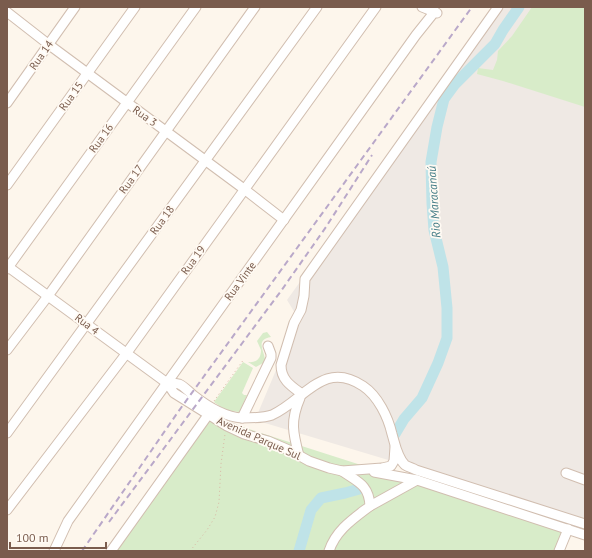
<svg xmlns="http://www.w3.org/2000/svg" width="592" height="558" viewBox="0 0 592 558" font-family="'PT Sans',sans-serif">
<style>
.industrial{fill:#efe9e4}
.green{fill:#d8ecc9}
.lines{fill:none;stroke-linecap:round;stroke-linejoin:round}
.river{stroke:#bfe3e8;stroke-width:11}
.minor-casing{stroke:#d1beb0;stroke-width:11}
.path{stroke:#d9b8a5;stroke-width:1;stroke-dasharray:1 3;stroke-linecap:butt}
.minor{stroke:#fff;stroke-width:9}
.rail{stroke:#b9a8c9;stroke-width:2;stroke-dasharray:6 4;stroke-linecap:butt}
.labels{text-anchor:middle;stroke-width:3.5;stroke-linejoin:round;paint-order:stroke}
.street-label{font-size:11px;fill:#7a5c4d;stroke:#fffaf3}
.water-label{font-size:12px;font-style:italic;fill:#437c86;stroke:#fffaf3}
</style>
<rect width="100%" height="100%" fill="#fdf6ec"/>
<polygon class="industrial" points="497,7 585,7 585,519 255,420 298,318 287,300"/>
<g class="green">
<polygon points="532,7 585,7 585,107 503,81 477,74 478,68 493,70 497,60 498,51 512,36"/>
<path d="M 267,332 L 271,337 C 256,340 263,348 265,359 L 263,363 L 256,367 L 248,362 C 256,363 261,359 261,350 L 257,341 L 263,333 Z"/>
<polygon points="243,362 253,368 242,393 244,395 247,395 241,409 239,412 225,410 214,402"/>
<polygon points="210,414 230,423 564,530 556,551 111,551"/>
</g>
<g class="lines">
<g class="river">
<polyline points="395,434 404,419 422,398 438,363 447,338 447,308 443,267 434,230 432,203 431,162 437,127 444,99 455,84 495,44 503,30 519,7"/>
<polyline points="299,551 311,510 321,498 345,493 363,488"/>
</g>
<defs>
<g id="minor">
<polyline points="422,7 437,13"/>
<polyline points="7,12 48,44 244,189 284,220"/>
<polyline points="7,103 75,7"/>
<polyline points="7,185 135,7"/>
<polyline points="7,266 167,383 174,393 227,426 244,434 268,441 291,451 309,461 329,468 342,471 382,468 391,466 394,461 395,447"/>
<polyline points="7,269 196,7"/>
<polyline points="7,350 48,296 255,7"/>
<path d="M 167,383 C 170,383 175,383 179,384 C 184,386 189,392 193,395 C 207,406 224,417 242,418 C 251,418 264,418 272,415 C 304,401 323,359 363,386 C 378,396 388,417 392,434 C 395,444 397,457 405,465 C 408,467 413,468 416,470 L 585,524"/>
<path d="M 302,394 C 291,386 281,380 281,365 L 294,323 L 301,310 L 304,296 L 305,279 L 498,7"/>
<polyline points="242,418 271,358 271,354 268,346"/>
<polyline points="7,433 317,7"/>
<path d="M 299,456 C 293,433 290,421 300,398"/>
<polyline points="374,472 417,480 585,535"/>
<polyline points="566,473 585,480"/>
<polyline points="370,506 417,480"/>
<polyline points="7,510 126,354 376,7"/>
<polyline points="54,551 68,521 416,35 432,15 434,7"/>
<polyline points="111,551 208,415"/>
<path d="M 329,551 C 336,530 353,519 370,506 C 369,485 358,482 342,471"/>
<polyline points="559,551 568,529"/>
</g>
</defs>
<use href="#minor" class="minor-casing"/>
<g class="path">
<polyline points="214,401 244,359"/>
<polyline points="190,551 207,530 215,517 219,502 221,464 225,434"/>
</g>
<use href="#minor" class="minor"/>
<g class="rail">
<polyline points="109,522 281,291 326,227 372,155"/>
<polyline points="82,551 178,412 472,7"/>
</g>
</g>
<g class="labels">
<g class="street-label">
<text transform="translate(41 55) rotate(-55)" y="4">Rua 14</text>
<text transform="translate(71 96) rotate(-54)" y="4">Rua 15</text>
<text transform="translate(145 116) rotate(35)" y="4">Rua 3</text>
<text transform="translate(101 138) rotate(-54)" y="4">Rua 16</text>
<text transform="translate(131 179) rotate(-54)" y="4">Rua 17</text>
<text transform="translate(162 220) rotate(-54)" y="4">Rua 18</text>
<text transform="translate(193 260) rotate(-54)" y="4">Rua 19</text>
<text transform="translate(240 281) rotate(-54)" y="4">Rua Vinte</text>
<text transform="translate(87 324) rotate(37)" y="4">Rua 4</text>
<text transform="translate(259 438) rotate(24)" y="4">Avenida Parque Sul</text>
</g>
<g class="water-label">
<text transform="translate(434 202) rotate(-94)" y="4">Rio Maracanaú</text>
</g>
</g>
<rect width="592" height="558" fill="none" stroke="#7a5c4d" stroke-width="16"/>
<path d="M10 542v6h96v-6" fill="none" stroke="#7a5c4d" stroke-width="2"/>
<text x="16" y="542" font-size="12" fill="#7a5c4d" stroke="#fffaf3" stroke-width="3" paint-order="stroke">100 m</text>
</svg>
